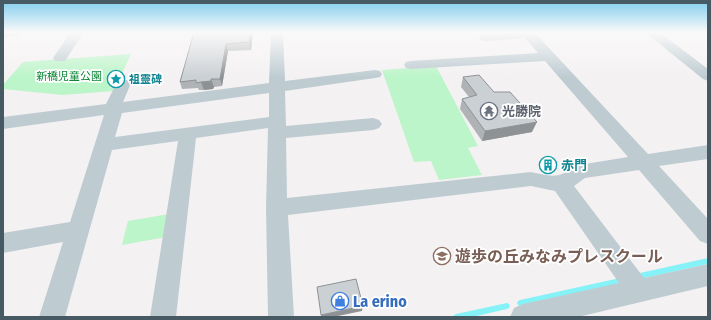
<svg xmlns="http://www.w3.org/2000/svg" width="711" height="320" viewBox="0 0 711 320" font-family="'Fira Sans Condensed','Noto Sans JP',sans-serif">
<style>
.green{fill:#bcf5c9}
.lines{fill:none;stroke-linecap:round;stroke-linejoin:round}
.stream{fill:#84f2f7;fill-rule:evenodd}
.minor{fill:#beccd2;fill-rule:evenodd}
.wall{fill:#afb3b6}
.shaded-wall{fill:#8e9294}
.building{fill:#cbd0d4;stroke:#8e9294}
.labels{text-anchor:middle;stroke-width:3.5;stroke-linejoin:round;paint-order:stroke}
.far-park-label{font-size:11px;fill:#0c8836;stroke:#fff}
.far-culture-label{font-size:11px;font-weight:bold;fill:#0d838f;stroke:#fff;text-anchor:start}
.worship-label{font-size:13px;font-weight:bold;fill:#5b616d;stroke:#fff;text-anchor:start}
.culture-label{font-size:13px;font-weight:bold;fill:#0d838f;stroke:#fff;text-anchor:start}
.near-education-label{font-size:16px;font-weight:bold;fill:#785e54;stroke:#fff;text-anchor:start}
.near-shop-label{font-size:16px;font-weight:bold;fill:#366cbe;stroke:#fff;text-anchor:start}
</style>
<rect width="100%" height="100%" fill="#f4f1f2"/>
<g class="green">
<polygon points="131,54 114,91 62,95 3,89 3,85 23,62"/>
<polygon points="436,66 478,146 468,148 482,175 439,180 431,161 414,162 382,70"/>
<polygon points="169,214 166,237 122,245 128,221"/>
</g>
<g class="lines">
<g class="stream">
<polygon points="708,258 708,264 640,279 638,278 637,276 638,274 640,273"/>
<polygon points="620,278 622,279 623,281 622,283 620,284 520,306 518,305 517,303 518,301 520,300"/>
<polygon points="507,303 509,304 510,306 509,308 507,309 472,317 453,317 454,315 456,314"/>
</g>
<g class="minor">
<polygon points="3,32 22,32 21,35 3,37"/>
<polygon points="71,32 84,32 65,61 55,61 53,58"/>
<path d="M 271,32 L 283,32 L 285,81 L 375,70 L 380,71 L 382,74 L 380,77 L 375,78 L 285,91 L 286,126 L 373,118 L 379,120 L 382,124 L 379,128 L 373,130 L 286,138 L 287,198 L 531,172 C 541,174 553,178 562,174 C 569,172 572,167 579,165 L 628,157 L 545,61 L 411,69 L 406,68 L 404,65 L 406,62 L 411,61 L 538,53 L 525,38 L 486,41 L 481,40 L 479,37 L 481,34 L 486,33 L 534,32 L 648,154 L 708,145 L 708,159 L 659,166 L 708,219 L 708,244 L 700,241 L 639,170 L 585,178 L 574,186 L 644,278 L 708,264 L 708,286 L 578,317 L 510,317 L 514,308 L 523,304 L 619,283 L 555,191 L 531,186 L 288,215 L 294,317 L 268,317 L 266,208 L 268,128 L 196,138 L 176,317 L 150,317 L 178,141 L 112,150 L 65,317 L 39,317 L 63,242 L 3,253 L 3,233 L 70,222 L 104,115 L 3,129 L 3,117 L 106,104 L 118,80 L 128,80 L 131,83 L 123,102 L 269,83 ZM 269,93 L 269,117 L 115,137 L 122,113 Z"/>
<polygon points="645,32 659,32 708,69 708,81 703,79"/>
</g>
</g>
<g class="wall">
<polygon points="194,32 253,32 251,50 228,51 222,86 214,87 213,89 204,90 199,90 198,88 182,89 180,82"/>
<polygon points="463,77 494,92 532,132 482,141 460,109 462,99 469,97 461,87"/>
</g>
<g class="shaded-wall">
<polygon points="250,32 253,32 251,50 249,42"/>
<polygon points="226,44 228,51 222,86 220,79"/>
<polygon points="211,79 214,87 213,89 204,90 201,82"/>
<polygon points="537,122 532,132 482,141 485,131"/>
<polygon points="363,306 362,311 333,317 321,317 321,315"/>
</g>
<g class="building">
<polygon points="194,32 250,32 249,42 226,44 220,79 211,79 211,81 201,82 196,83 196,80 180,82"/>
<polygon points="479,75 494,92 510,92 537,122 485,131 462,99 477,95 463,77"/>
<polygon points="356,279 363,306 321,315 317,287"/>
</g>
<linearGradient id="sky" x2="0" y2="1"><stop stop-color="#80cdee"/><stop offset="0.42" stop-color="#faf9f9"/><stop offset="1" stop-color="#faf9f9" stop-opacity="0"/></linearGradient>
<rect width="711" height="77" fill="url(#sky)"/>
<defs>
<symbol id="sight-ring" viewBox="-11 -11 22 22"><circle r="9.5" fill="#fff" stroke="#0f9aa8" stroke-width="1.5"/><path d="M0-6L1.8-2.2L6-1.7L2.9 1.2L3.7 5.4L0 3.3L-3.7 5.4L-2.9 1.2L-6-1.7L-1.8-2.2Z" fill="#0f9aa8"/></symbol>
<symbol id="temple-ring" viewBox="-11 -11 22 22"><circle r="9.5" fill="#fff" stroke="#6b7280" stroke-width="1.5"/><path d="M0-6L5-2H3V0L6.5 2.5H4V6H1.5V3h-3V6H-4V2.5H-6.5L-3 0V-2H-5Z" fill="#6b7280"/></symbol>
<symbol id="building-ring" viewBox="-11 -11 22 22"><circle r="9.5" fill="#fff" stroke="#0f9aa8" stroke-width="1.5"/><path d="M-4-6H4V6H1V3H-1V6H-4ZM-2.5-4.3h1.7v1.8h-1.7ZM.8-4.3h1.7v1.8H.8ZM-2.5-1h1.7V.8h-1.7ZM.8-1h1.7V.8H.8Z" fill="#0f9aa8"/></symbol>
<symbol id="school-ring" viewBox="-11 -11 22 22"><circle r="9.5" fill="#fff" stroke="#8d6e63" stroke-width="1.5"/><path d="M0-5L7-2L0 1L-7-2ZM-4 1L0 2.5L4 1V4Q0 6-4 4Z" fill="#8d6e63"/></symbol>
<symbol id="shop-ring" viewBox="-11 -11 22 22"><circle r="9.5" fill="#fff" stroke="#3f7fe0" stroke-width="1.5"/><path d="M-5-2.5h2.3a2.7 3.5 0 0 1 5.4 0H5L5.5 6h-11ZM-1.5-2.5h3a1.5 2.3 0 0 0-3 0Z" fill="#3f7fe0"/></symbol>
</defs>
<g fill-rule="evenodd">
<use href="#sight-ring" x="106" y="69" width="20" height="20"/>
<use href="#temple-ring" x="479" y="101" width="20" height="20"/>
<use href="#building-ring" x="538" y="155" width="20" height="20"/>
<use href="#school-ring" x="432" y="246" width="20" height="20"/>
<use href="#shop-ring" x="330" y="291" width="20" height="20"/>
</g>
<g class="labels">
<g class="far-park-label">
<text x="69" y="80">新橋児童公園</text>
</g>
<g class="far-culture-label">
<text x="129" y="83">祖靈碑</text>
</g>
<g class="worship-label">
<text x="502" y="116">光勝院</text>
</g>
<g class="culture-label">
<text x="561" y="170">赤門</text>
</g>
<g class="near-education-label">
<text x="455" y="262">遊歩の丘みなみプレスクール</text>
</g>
<g class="near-shop-label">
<text x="353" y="307">La erino</text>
</g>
</g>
<rect width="711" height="320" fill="none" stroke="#475962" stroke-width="8"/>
</svg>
